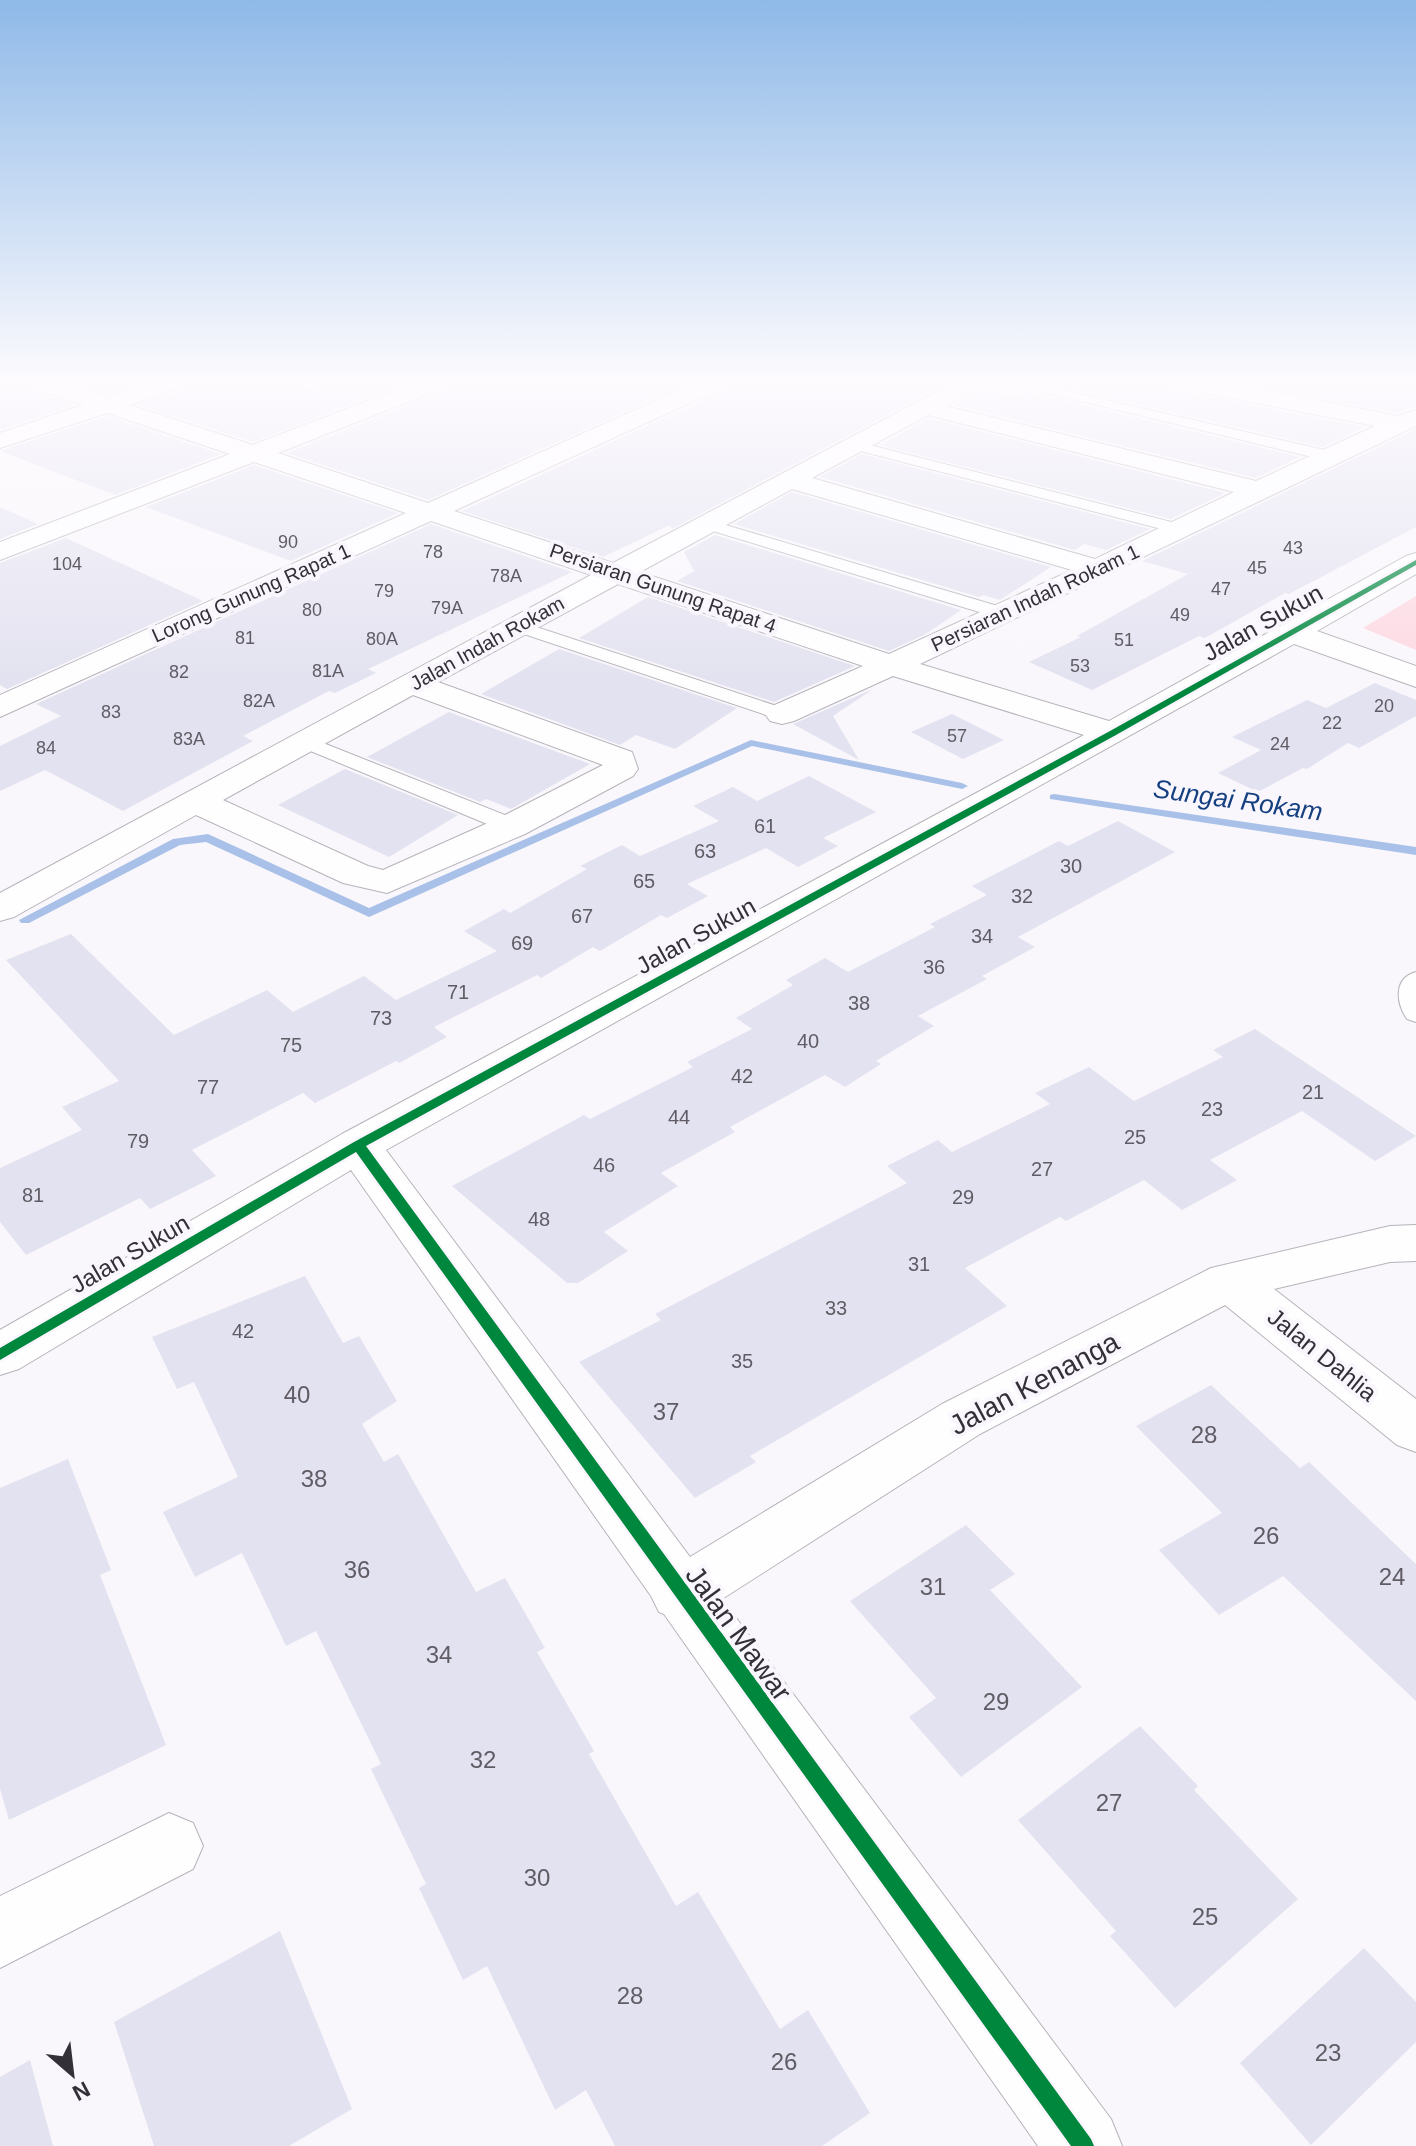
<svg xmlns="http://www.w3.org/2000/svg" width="1416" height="2146" viewBox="0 0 1416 2146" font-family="Helvetica,sans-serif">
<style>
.green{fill:#fdd9e2}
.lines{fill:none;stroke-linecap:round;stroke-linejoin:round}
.stream{fill:#a9c1e8;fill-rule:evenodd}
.building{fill:#e3e2f0}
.service-casing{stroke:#b6b3b9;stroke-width:2}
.minor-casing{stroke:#b6b3b9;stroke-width:2}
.service{fill:#fefeff;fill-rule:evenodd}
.minor{fill:#fefeff;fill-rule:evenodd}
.cycleway-casing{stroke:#faf6fd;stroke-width:5}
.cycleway{fill:#00873e;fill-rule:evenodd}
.labels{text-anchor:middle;stroke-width:8;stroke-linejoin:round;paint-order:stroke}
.far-number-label{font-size:18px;fill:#605c65}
.far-street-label{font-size:20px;fill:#343037;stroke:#faf6fd}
.number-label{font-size:20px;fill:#605c65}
.street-label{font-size:24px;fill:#343037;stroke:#faf6fd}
.near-number-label{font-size:24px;fill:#605c65}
.water-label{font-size:26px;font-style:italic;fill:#154080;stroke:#faf6fd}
.near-street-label{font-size:28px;fill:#343037;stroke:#faf6fd}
</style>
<rect width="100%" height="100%" fill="#faf7fc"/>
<polygon class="green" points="1416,596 1416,650 1363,628"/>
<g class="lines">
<g class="stream">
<polygon points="751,740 962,783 968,786 962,789 752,746 369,917 206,842 180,845 29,923 21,923 19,920 173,839 208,834 369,908"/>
<polygon points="1054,794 1416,847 1416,855 1050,799 1050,795"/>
</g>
</g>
<g class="building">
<polygon points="0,380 17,380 23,388 74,405 0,430"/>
<polygon points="64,380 148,380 106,394"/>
<polygon points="193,380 284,380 309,389 338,380 414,380 253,442 139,405 188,388"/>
<polygon points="457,380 695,380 428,500 287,453 452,388"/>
<polygon points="735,380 949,382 672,529 670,525 603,557 462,511 730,388"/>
<polygon points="1046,380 1147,380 1173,390 1365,427 1323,447 1042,382"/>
<polygon points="1240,380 1416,380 1416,407 1398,413 1239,383"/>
<polygon points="979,389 1015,397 1026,391 1300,457 1256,478 954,405"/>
<polygon points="107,416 221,454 115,495 0,451"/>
<polygon points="928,418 1225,493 1171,519 880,445"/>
<polygon points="1416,429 1416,527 1289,594 1285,593 1205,638 1199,636 1092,690 1029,662 1081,637 1077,636 1188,574 1142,561"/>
<polygon points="862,454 1150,529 1106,550 1084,544 1075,550 820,477"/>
<polygon points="254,465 398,513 291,561 146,507"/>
<polygon points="792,492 1051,567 1000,600 983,595 979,597 734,524"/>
<polygon points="0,507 38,524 0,539"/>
<polygon points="431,524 572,572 368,669 376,673 335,693 329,691 243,736 253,741 123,811 45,770 0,791 0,746 61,716 36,704"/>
<polygon points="715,535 961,610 924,635 889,651 677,581 694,571 684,552"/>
<polygon points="66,538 203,601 7,689 0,685 0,563"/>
<polygon points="648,597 855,666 774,702 579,638"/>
<polygon points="559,649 737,708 675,749 636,735 620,745 481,694"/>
<polygon points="1375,683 1416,700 1416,716 1359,748 1348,743 1307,769 1303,768 1258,792 1218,773 1261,750 1232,737 1307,700 1326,708"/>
<polygon points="873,689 833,716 859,760 793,724"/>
<polygon points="449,712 590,764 511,809 486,799 480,802 367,757"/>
<polygon points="952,714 1004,740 963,759 911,732"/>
<polygon points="345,769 458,815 389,857 278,805"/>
<polygon points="809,776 876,812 823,838 838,846 798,867 766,848 687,884 708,896 667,918 661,915 600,951 593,947 541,978 537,975 434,1027 447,1037 399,1063 396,1061 315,1103 303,1093 192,1150 216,1176 150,1209 140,1198 26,1255 0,1222 0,1168 82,1130 62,1107 119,1081 6,960 71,934 174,1035 267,990 293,1012 364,976 396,1000 497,951 464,931 504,909 510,913 587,869 580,866 622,845 640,856 719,821 693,806 733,787 757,801"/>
<polygon points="1118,821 1175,852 1018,937 1035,947 982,976 987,979 918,1016 934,1026 876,1061 881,1064 845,1087 825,1075 730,1127 735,1132 661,1173 678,1186 604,1232 628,1251 578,1283 567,1283 452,1186 584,1115 590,1119 693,1067 687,1062 752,1029 736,1018 793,985 786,980 825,958 848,972 935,927 930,924 987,895 972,886 1059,841 1068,846"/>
<polygon points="1255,1029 1416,1136 1375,1161 1302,1111 1210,1160 1237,1180 1182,1210 1144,1180 1066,1221 1060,1217 965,1268 1007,1306 750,1456 756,1462 695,1498 579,1362 661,1320 655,1314 907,1183 887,1166 938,1140 952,1152 1050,1104 1035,1093 1089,1067 1134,1101 1223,1057 1213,1050"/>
<polygon points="305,1276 343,1343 359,1336 397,1401 362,1424 384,1462 398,1454 476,1592 505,1578 545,1648 537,1652 594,1751 589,1754 676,1906 698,1892 780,2029 808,2010 870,2113 822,2146 615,2146 586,2090 555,2110 487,1966 463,1980 419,1888 426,1884 371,1769 381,1764 316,1631 286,1646 242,1553 195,1577 163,1512 238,1477 194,1382 177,1389 152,1337"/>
<polygon points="1211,1385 1300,1468 1309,1462 1416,1564 1416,1701 1283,1576 1219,1615 1159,1550 1222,1513 1136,1426"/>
<polygon points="68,1459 111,1570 100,1575 166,1745 9,1820 0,1789 0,1488"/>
<polygon points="966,1525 1015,1574 990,1590 1082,1687 961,1777 909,1717 936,1698 850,1601"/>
<polygon points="1140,1726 1198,1786 1194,1790 1298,1899 1175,2008 1110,1936 1116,1931 1018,1820"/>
<polygon points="280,1931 352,2109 289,2146 154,2146 114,2022"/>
<polygon points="1364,1948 1416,2002 1416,2042 1311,2145 1240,2063"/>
<polygon points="30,2060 53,2146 0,2146 0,2077"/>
</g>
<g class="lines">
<defs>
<g id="service">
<polygon points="994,380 1018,380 1329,451 1337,456 1329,461"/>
<polygon points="854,441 1187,526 1189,529 1181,534 849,448 847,445"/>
<polygon points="709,520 1011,610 1014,614 1005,619 999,618 703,528 703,522"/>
<polygon points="518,621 789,710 792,714 789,718 775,718 512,630 509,626"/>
<polygon points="303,735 520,821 523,826 520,831 504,831 296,745 293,741 296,737"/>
<path d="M 1416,972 L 1416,1022 L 1407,1019 C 1396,1003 1393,978 1416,972 Z"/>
</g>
<g id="minor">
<path d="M 20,380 L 55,380 L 106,397 L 157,380 L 190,380 L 187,385 L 130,405 L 253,445 L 422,380 L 454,380 L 451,385 L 278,453 L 428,503 L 702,380 L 732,380 L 729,385 L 454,511 L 613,563 L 959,380 L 988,380 L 946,406 L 1256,481 L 1375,426 L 1174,387 L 1166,385 L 1163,380 L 1209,380 L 1398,416 L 1416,410 L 1416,426 L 920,664 L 1109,721 L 1406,556 L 1416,553 L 1416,574 L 1317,631 L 1416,666 L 1416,687 L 1294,644 L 386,1150 L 690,1557 L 942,1404 L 1211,1268 L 1390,1226 L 1416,1225 L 1416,1261 L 1390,1262 L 1274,1289 L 1416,1399 L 1416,1452 L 1397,1445 L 1225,1305 L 980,1434 L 722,1599 L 1111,2119 L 1122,2146 L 1038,2146 L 664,1614 L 659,1612 L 651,1596 L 351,1170 L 19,1369 L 0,1375 L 0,1330 L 342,1134 L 1084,735 L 893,676 L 794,721 L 782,724 L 770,721 L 765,714 L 770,707 L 863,666 L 618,584 L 438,682 L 632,752 L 638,769 L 633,776 L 525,834 L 387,893 L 343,883 L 196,815 L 14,917 L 0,921 L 0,893 L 591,575 L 431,521 L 0,717 L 0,695 L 406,513 L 254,462 L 0,560 L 0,542 L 230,454 L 107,413 L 0,448 L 0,433 L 83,405 L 24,385 ZM 928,415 L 1234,492 L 1095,559 L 812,478 ZM 792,489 L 1072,570 L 889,654 L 640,572 ZM 413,695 L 603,765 L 499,818 L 383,870 L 368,866 L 223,800 Z"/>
<polygon points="169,1813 193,1823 203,1846 193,1869 0,1968 0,1896"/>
</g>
</defs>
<use href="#service" class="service-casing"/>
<use href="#minor" class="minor-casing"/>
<use href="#service" class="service"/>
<use href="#minor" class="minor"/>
<defs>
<polygon id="cycleway" points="1416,560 1416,565 1116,735 366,1146 1091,2139 1094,2146 1071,2146 356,1152 0,1360 0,1348 354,1142 1110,731"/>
</defs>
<use href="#cycleway" class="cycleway-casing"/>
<use href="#cycleway" class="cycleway"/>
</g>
<linearGradient id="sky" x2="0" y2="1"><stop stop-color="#8fb9e8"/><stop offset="0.56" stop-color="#fdfbfe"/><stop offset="1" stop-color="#fdfbfe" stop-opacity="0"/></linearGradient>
<rect width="1416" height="680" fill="url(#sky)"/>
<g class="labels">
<g class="far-number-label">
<text x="288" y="548">90</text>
<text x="1293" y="554">43</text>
<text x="433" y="558">78</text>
<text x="67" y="570">104</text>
<text x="1257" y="574">45</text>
<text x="506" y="582">78A</text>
<text x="1221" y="595">47</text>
<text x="384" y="597">79</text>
<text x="447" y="614">79A</text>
<text x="312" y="616">80</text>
<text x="1180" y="621">49</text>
<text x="245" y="644">81</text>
<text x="382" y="645">80A</text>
<text x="1124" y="646">51</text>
<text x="1080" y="672">53</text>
<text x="328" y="677">81A</text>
<text x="179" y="678">82</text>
<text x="259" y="707">82A</text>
<text x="1384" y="712">20</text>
<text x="111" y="718">83</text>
<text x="1332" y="729">22</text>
<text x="957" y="742">57</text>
<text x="189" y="745">83A</text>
<text x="1280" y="750">24</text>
<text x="46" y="754">84</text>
</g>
<g class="far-street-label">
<text transform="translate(663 588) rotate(19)" y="7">Persiaran Gunung Rapat 4</text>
<text transform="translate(251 593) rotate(-24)" y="7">Lorong Gunung Rapat 1</text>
<text transform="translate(1035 598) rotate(-25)" y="7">Persiaran Indah Rokam 1</text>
<text transform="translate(487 643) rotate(-29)" y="7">Jalan Indah Rokam</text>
</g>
<g class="number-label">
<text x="765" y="833">61</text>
<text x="705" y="858">63</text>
<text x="1071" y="873">30</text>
<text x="644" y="888">65</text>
<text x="1022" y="903">32</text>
<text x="582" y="923">67</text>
<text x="982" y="943">34</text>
<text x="522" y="950">69</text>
<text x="934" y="974">36</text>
<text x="458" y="999">71</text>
<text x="859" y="1010">38</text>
<text x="381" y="1025">73</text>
<text x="808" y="1048">40</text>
<text x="291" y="1052">75</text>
<text x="742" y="1083">42</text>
<text x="208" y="1094">77</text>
<text x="1313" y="1099">21</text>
<text x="1212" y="1116">23</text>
<text x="679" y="1124">44</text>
<text x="1135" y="1144">25</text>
<text x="138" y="1148">79</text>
<text x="604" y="1172">46</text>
<text x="1042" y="1176">27</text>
<text x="33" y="1202">81</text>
<text x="963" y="1204">29</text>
<text x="539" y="1226">48</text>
<text x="919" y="1271">31</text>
<text x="836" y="1315">33</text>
<text x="243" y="1338">42</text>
<text x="742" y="1368">35</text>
</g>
<g class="street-label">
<text transform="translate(1263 623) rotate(-29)" y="8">Jalan Sukun</text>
<text transform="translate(696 936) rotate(-29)" y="8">Jalan Sukun</text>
<text transform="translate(130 1254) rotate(-30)" y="8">Jalan Sukun</text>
<text transform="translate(1322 1355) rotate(39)" y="8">Jalan Dahlia</text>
</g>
<g class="near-number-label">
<text x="297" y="1403">40</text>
<text x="666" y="1420">37</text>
<text x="1204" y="1443">28</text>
<text x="314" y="1487">38</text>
<text x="1266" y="1544">26</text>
<text x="357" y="1578">36</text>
<text x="1392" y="1585">24</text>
<text x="933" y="1595">31</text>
<text x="439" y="1663">34</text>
<text x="996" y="1710">29</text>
<text x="483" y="1768">32</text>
<text x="1109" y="1811">27</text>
<text x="537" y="1886">30</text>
<text x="1205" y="1925">25</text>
<text x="630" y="2004">28</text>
<text x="1328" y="2061">23</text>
<text x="784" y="2070">26</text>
</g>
<g class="water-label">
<text transform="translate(1238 800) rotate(8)" y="9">Sungai Rokam</text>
</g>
<g class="near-street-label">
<text transform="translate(1034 1383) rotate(-28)" y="10">Jalan Kenanga</text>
<text transform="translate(739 1633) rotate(54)" y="10">Jalan Mawar</text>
</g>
</g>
<g transform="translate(72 2074) rotate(152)" stroke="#faf6fd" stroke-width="6" paint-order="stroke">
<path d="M0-6L14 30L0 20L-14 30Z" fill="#343037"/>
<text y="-12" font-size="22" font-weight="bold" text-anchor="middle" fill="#343037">N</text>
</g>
</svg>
